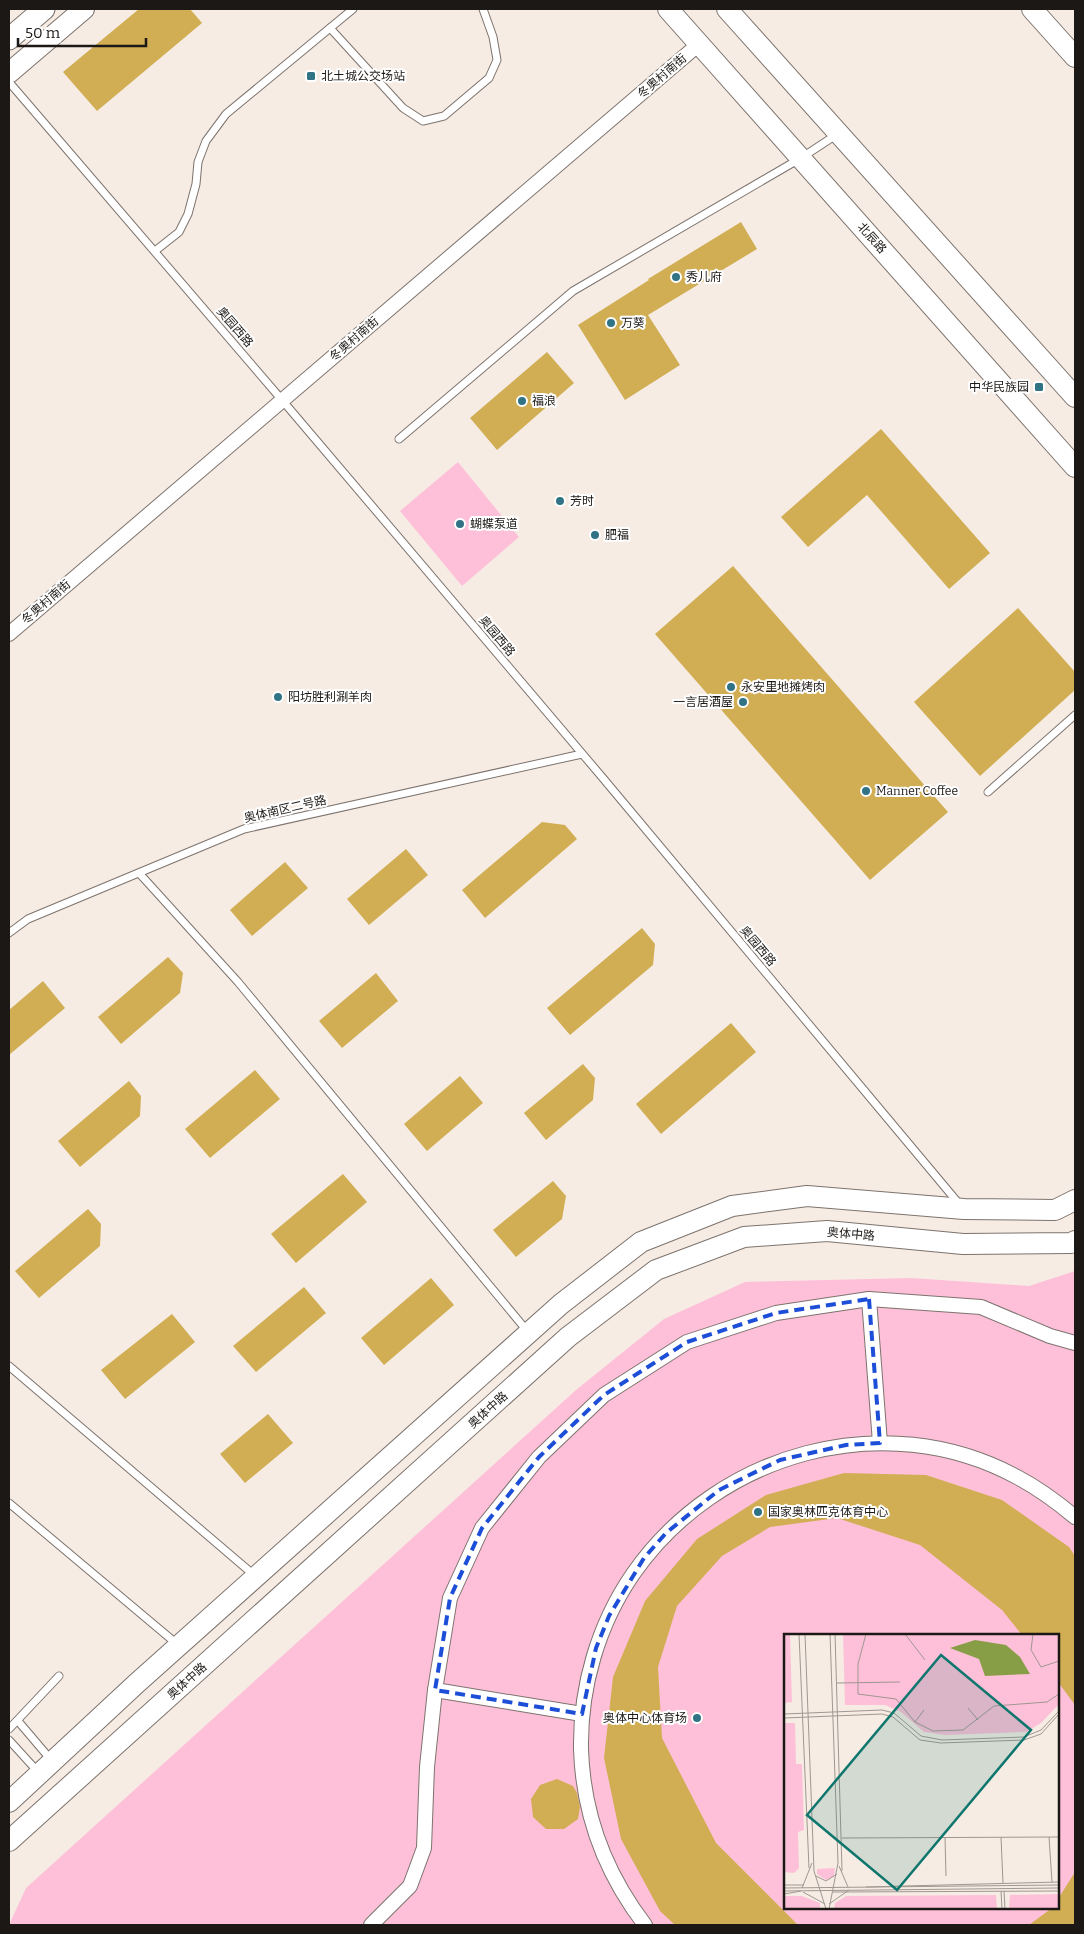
<svg xmlns="http://www.w3.org/2000/svg" width="1084" height="1934" viewBox="0 0 1084 1934" font-family="Bitter,'Noto Sans SC',serif">
<style>
.green{fill:#fec0d9;fill-rule:evenodd}
.building{fill:#d1ae53}
.lines{fill:none;stroke-linecap:round;stroke-linejoin:round}
.lane-casing{stroke:#7d736d;stroke-width:9}
.street-casing{stroke:#7d736d;stroke-width:16}
.secondary-casing{stroke:#7d736d;stroke-width:22}
.primary-casing{stroke:#7d736d;stroke-width:23}
.lane{stroke:#fff;stroke-width:7}
.street{stroke:#fff;stroke-width:14}
.secondary{stroke:#fff;stroke-width:20}
.primary{stroke:#fff;stroke-width:21}
.marked{fill:none;stroke:#1d4ed8;stroke-width:4;stroke-dasharray:10 6;stroke-linejoin:round}
.poi-dot{fill:#307384;stroke:#fff;stroke-width:2}
.labels{text-anchor:middle;stroke-width:4;stroke-linejoin:round;paint-order:stroke}
.poi-label{font-size:12px;fill:#1c1815;stroke:#fff;text-anchor:start}
.street-label{font-size:12px;fill:#1c1815;stroke:#fff}
.inset-road{fill:none;stroke:#9f9791;stroke-width:1}
.view{fill:#0f766e;fill-opacity:0.15;stroke:#0f766e;stroke-width:2.5}
.inset-edge{fill:none;stroke:#1c1815;stroke-width:2.5}
</style>
<rect width="100%" height="100%" fill="#f6ece4"/>
<g class="green">
<polygon points="458,462 519,537 462,586 400,511"/>
<path d="M 1075,1271 L 1075,1925 L 9,1925 L 26,1888 L 576,1390 L 664,1319 L 745,1282 L 911,1278 L 1029,1286 ZM 785,1635 L 1058,1635 L 1058,1908 L 785,1908 Z"/>
</g>
<g class="building">
<polygon points="139,9 190,9 202,23 97,111 63,72"/>
<polygon points="741,222 757,249 648,315 680,365 625,400 578,325 649,280 648,279"/>
<polygon points="547,352 574,383 497,450 470,418"/>
<polygon points="881,429 990,553 949,589 867,495 808,547 781,517"/>
<polygon points="733,566 948,812 870,880 655,634"/>
<polygon points="1018,608 1075,672 1075,690 980,776 914,702"/>
<polygon points="542,822 565,825 577,839 485,918 462,890"/>
<polygon points="406,849 428,875 369,925 347,899"/>
<polygon points="285,862 308,888 252,936 230,910"/>
<polygon points="642,928 655,944 653,965 570,1035 547,1008"/>
<polygon points="168,957 183,973 180,993 121,1044 98,1017"/>
<polygon points="376,973 398,1001 342,1048 319,1021"/>
<polygon points="43,981 65,1008 9,1055 9,1010"/>
<polygon points="731,1023 756,1052 661,1134 636,1104"/>
<polygon points="583,1064 595,1078 593,1100 546,1140 524,1113"/>
<polygon points="255,1070 280,1099 210,1158 185,1129"/>
<polygon points="460,1076 483,1103 427,1151 404,1124"/>
<polygon points="129,1081 141,1096 140,1116 80,1167 58,1141"/>
<polygon points="343,1174 367,1202 296,1263 271,1234"/>
<polygon points="553,1181 566,1196 562,1219 516,1257 493,1230"/>
<polygon points="88,1209 101,1224 100,1246 39,1298 15,1271"/>
<polygon points="431,1278 454,1305 384,1365 361,1338"/>
<polygon points="304,1287 326,1313 256,1372 233,1346"/>
<polygon points="172,1314 195,1342 125,1399 101,1370"/>
<polygon points="268,1414 293,1443 245,1483 220,1454"/>
<polygon points="844,1473 926,1475 1002,1500 1069,1547 1075,1556 1075,1705 1058,1682 1058,1635 1022,1635 1002,1610 920,1545 837,1518 770,1527 722,1556 677,1606 658,1667 662,1738 716,1843 798,1925 675,1925 660,1911 621,1839 604,1758 613,1677 645,1601 697,1539 766,1495"/>
<polygon points="557,1779 573,1786 577,1793 580,1807 578,1819 564,1829 546,1829 533,1817 531,1799 540,1785"/>
<polygon points="1075,1872 1075,1925 1029,1925 1052,1908 1058,1908 1058,1899"/>
</g>
<g class="lines">
<defs>
<g id="lane">
<polyline points="330,28 403,108 423,121 444,116 489,78 497,60 493,37 483,9"/>
<polyline points="9,82 282,400 602,777 960,1205"/>
<polyline points="155,251 179,232 188,214 196,184 198,162 206,141 226,114 353,9"/>
<polyline points="399,439 573,291 801,158 836,135"/>
<polyline points="988,792 1075,715"/>
<polyline points="139,873 238,982 528,1332"/>
<polyline points="9,933 28,919 244,829 582,754"/>
<polyline points="9,1366 254,1575"/>
<polyline points="9,1503 177,1644"/>
<polyline points="18,1721 52,1761"/>
<polyline points="9,1729 59,1676"/>
<polyline points="9,1740 39,1773"/>
</g>
<g id="street">
<polyline points="9,634 699,44"/>
<polyline points="869,1299 880,1443"/>
<polyline points="435,1690 582,1714"/>
<polyline points="371,1925 410,1886 424,1848 427,1767 435,1690 450,1598 482,1528 539,1457 604,1395 687,1342 776,1313 869,1299 981,1307 1050,1336 1075,1343"/>
<path d="M 645,1925 C 606,1874 583,1814 581,1749 C 580,1687 598,1625 633,1574 C 717,1453 884,1405 1017,1477 C 1038,1488 1057,1502 1075,1517"/>
</g>
<g id="secondary">
<polyline points="668,9 1075,467"/>
<polyline points="727,9 1075,397"/>
<polyline points="1032,9 1075,57"/>
<polyline points="9,73 84,9"/>
<polyline points="9,1802 137,1683 561,1304 641,1242 732,1206 807,1196 964,1209 1055,1210 1075,1200"/>
<polyline points="9,1841 568,1337 656,1270 744,1237 827,1231 963,1244 1071,1243 1075,1241"/>
</g>
<polyline id="primary" points="9,39 44,9"/>
</defs>
<use href="#lane" class="lane-casing"/>
<use href="#street" class="street-casing"/>
<use href="#secondary" class="secondary-casing"/>
<use href="#primary" class="primary-casing"/>
<use href="#lane" class="lane"/>
<use href="#street" class="street"/>
<use href="#secondary" class="secondary"/>
<use href="#primary" class="primary"/>
</g>
<path class="marked" d="M 869,1299 L 880,1443 L 846,1445 L 780,1460 L 719,1490 L 666,1533 L 644,1558 L 609,1616 L 596,1648 L 582,1714 L 435,1690 L 450,1598 L 482,1528 L 539,1457 L 604,1395 L 687,1342 L 776,1313 Z"/>
<g class="poi-dot">
<rect x="306" y="71" width="10" height="10" rx="2.5"/>
<circle cx="676" cy="277" r="5"/>
<circle cx="611" cy="323" r="5"/>
<rect x="1034" y="382" width="10" height="10" rx="2.5"/>
<circle cx="522" cy="401" r="5"/>
<circle cx="560" cy="501" r="5"/>
<circle cx="460" cy="524" r="5"/>
<circle cx="595" cy="535" r="5"/>
<circle cx="731" cy="687" r="5"/>
<circle cx="278" cy="697" r="5"/>
<circle cx="743" cy="702" r="5"/>
<circle cx="866" cy="791" r="5"/>
<circle cx="758" cy="1512" r="5"/>
<circle cx="697" cy="1718" r="5"/>
</g>
<g class="labels">
<g class="poi-label">
<text x="321" y="80">北土城公交场站</text>
<text x="686" y="281">秀儿府</text>
<text x="621" y="327">万葵</text>
<text x="1029" y="391" text-anchor="end">中华民族园</text>
<text x="532" y="405">福浪</text>
<text x="570" y="505">芳时</text>
<text x="470" y="528">蝴蝶泵道</text>
<text x="605" y="539">肥福</text>
<text x="741" y="691">永安里地摊烤肉</text>
<text x="288" y="701">阳坊胜利涮羊肉</text>
<text x="733" y="706" text-anchor="end">一言居酒屋</text>
<text x="876" y="795">Manner Coffee</text>
<text x="768" y="1516">国家奥林匹克体育中心</text>
<text x="687" y="1722" text-anchor="end">奥体中心体育场</text>
</g>
<g class="street-label">
<text transform="translate(662 76) rotate(-41)" y="4">冬奥村南街</text>
<text transform="translate(872 238) rotate(48)" y="4">北辰路</text>
<text transform="translate(235 327) rotate(49)" y="4">奥园西路</text>
<text transform="translate(354 339) rotate(-41)" y="4">冬奥村南街</text>
<text transform="translate(46 602) rotate(-41)" y="4">冬奥村南街</text>
<text transform="translate(497 636) rotate(50)" y="4">奥园西路</text>
<text transform="translate(285 809) rotate(-13)" y="4">奥体南区二号路</text>
<text transform="translate(758 946) rotate(50)" y="4">奥园西路</text>
<text transform="translate(851 1234) rotate(5)" y="4">奥体中路</text>
<text transform="translate(488 1410) rotate(-42)" y="4">奥体中路</text>
<text transform="translate(187 1681) rotate(-42)" y="4">奥体中路</text>
</g>
</g>
<g transform="translate(784 1634)">
<rect width="275" height="275" fill="#f6ece4"/>
<path d="M 0,0 L 6,0 L 8,68 L 0,69 ZM 59,0 L 275,0 L 275,70 L 257,89 L 242,98 L 161,101 L 140,98 L 117,78 L 101,71 L 61,71 ZM 0,89 L 11,89 L 12,130 L 18,130 L 20,196 L 14,198 L 15,234 L 10,239 L 0,238 ZM 51,234 L 50,242 L 42,246 L 33,240 L 33,235 ZM 275,260 L 275,275 L 225,275 L 226,261 ZM 212,261 L 213,275 L 50,275 L 51,269 L 62,262 ZM 0,262 L 18,262 L 36,269 L 36,275 L 0,275 Z" fill="#fec0d9"/>
<path d="M 191,6 L 222,11 L 236,23 L 246,40 L 201,42 L 195,25 L 166,14 Z" fill="#889e46"/>
<path class="inset-road" d="M 15,0 L 25,234M 21,0 L 30,237 L 42,275M 51,0 L 58,237M 82,0 L 74,30 L 74,60 L 112,65 L 131,88 L 149,97 L 179,96 L 210,72 L 263,68 L 275,60M 121,0 L 141,26M 249,0 L 247,16 L 257,33 L 275,27M 53,49 L 116,48M 184,74 L 194,86M 0,80 L 98,76 L 110,79 L 137,102 L 158,106 L 240,103 L 257,96 L 275,77M 0,84 L 98,80 L 109,83 L 136,106 L 157,109 L 240,106 L 257,100 L 275,80M 131,88 L 140,76M 161,203 L 162,242M 217,203 L 219,249M 265,203 L 268,248M 58,204 L 275,203M 55,232 L 64,253M 32,242 L 42,247 L 53,240M 0,251 L 20,251M 82,253 L 275,248M 0,254 L 275,251M 18,254 L 28,229M 0,257 L 275,254M 217,257 L 218,275M 220,257 L 221,275M 19,258 L 41,270M 49,258 L 275,257M 0,260 L 17,257M 45,270 L 65,256M 45,275 L 54,229 L 46,0"/>
<path class="view" d="M 157,21 L 247,96 L 113,256 L 23,181 Z"/>
<rect width="275" height="275" class="inset-edge"/>
</g>
<rect width="1084" height="1934" fill="none" stroke="#1c1815" stroke-width="20"/>
<path d="M18 38v8h128v-8" fill="none" stroke="#1c1815" stroke-width="2.5"/>
<text x="25" y="38" font-size="15" fill="#1c1815" stroke="#ffffff" stroke-width="4" paint-order="stroke">50 m</text>
</svg>
